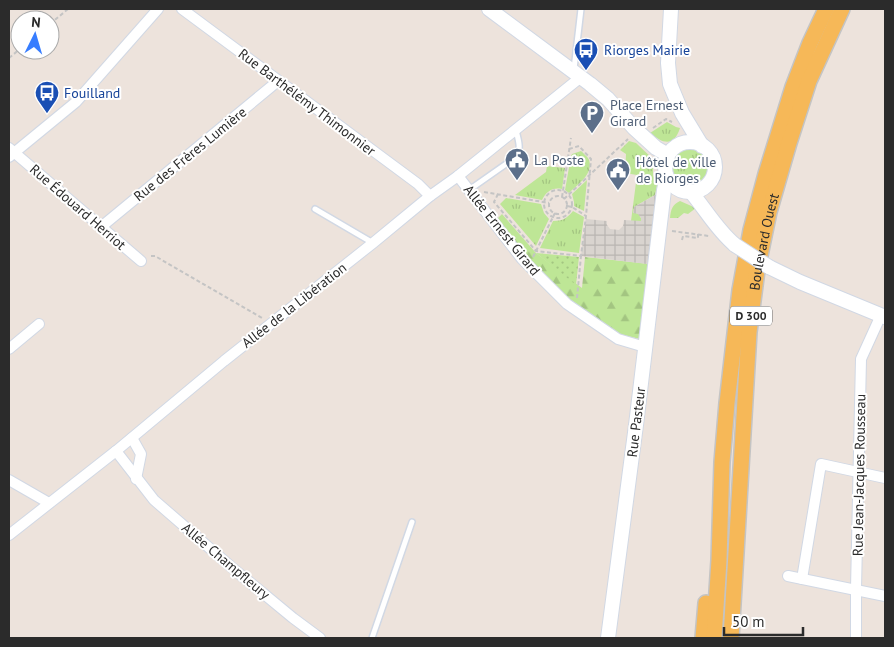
<svg xmlns="http://www.w3.org/2000/svg" width="894" height="647" viewBox="0 0 894 647" font-family="'PT Sans',sans-serif">
<style>
.grass{fill:url(#grass-tufts)}
.forest{fill:url(#forest-firs)}
.park{fill:url(#park-dots)}
.plaza{fill:url(#plaza-grid)}
.lines{fill:none;stroke-linecap:round;stroke-linejoin:round}
.lane-casing{stroke:#d1d8e4;stroke-width:8}
.street-casing{stroke:#d1d8e4;stroke-width:12}
.secondary-casing{stroke:#d1d8e4;stroke-width:16}
.primary-casing{stroke:#c4c4c4;stroke-width:18}
.path{stroke:#c4c4c4;stroke-width:2;stroke-dasharray:4 2.5;stroke-linecap:butt}
.lane{stroke:#fff;stroke-width:5}
.street{stroke:#fff;stroke-width:10}
.secondary{stroke:#fff;stroke-width:14}
.primary{stroke:#f6b858;stroke-width:15}
.secondary-bridge-casing{stroke:#d1d8e4;stroke-width:16;stroke-linecap:butt}
.secondary-bridge{stroke:#fff;stroke-width:14}
.labels{text-anchor:middle;stroke-width:4;stroke-linejoin:round;paint-order:stroke}
.shield{fill:#fff;stroke:#6b6b6b;stroke-width:1}
.shield-label{font-size:12px;font-weight:bold;fill:#2b2b2b}
.transit-label{font-size:14px;fill:#164399;stroke:#fff;text-anchor:start}
.street-label{font-size:14px;fill:#2b2b2b;stroke:#fff}
.service-label{font-size:14px;fill:#4e5e75;stroke:#fff;text-anchor:start}
</style>
<defs>
<pattern id="grass-tufts" width="24" height="20" patternUnits="userSpaceOnUse" patternTransform="scale(1.25)"><rect width="24" height="20" fill="#bee696"/><path d="M3 7l-1-3M5 7V3M7 7l1-3M15 17l-1-3M17 17v-4M19 17l1-3" fill="none" stroke="#a3c581"/></pattern>
<pattern id="forest-firs" width="22" height="20" patternUnits="userSpaceOnUse" patternTransform="scale(1.25)"><rect width="22" height="20" fill="#bee696"/><path d="M5 1l3.5 6h-7zM16 11l3.5 6h-7z" fill="#a3c581"/></pattern>
<pattern id="park-dots" width="8" height="8" patternUnits="userSpaceOnUse" patternTransform="scale(1.25)"><rect width="8" height="8" fill="#bee696"/><path d="M2 2h.1M6 6h.1" fill="none" stroke="#a3c581" stroke-width="1.8" stroke-linecap="round"/></pattern>
<pattern id="plaza-grid" width="8" height="8" patternUnits="userSpaceOnUse" patternTransform="scale(1.25)"><rect width="8" height="8" fill="#d9d4cf"/><path d="M0 4h8M4 0v8" fill="none" stroke="#bab6b2"/></pattern>
</defs>
<rect width="100%" height="100%" fill="#ede3dc"/>
<g class="grass">
<path d="M 667,122 L 676,127 L 680,128 C 674,147 663,144 650,133 Z"/>
<polygon points="629,141 636,143 653,159 653,175 657,186 655,195 634,207 641,218 641,221 631,221 637,175 625,173 626,154 620,150"/>
<circle cx="690" cy="167" r="19"/>
<path d="M 581,151 C 583,153 588,157 589,160 C 594,174 577,185 569,193 L 565,190 L 571,156 L 572,154 Z"/>
<path d="M 547,166 L 565,168 L 562,189 C 552,187 546,192 542,200 L 515,195 L 546,172 Z"/>
<polygon points="587,180 584,211 574,206 574,202 572,194"/>
<polygon points="506,198 541,204 544,213 549,219 536,246 500,204"/>
<path d="M 680,201 L 696,208 L 688,214 L 684,213 L 678,218 L 670,218 C 671,209 672,205 680,201 Z"/>
<path d="M 573,211 L 584,217 L 579,253 L 540,248 L 553,221 C 563,221 567,218 573,211 Z"/>
</g>
<polygon class="forest" points="502,214 536,253 582,288 585,257 650,264 640,339 619,334 568,302 523,258 495,221"/>
<polygon class="park" points="536,253 579,257 576,285"/>
<polygon class="plaza" points="664,194 655,265 581,256 586,219 607,221 607,225 610,229 619,230 623,226 624,220 641,221 641,218 638,214 633,213 634,207 655,195"/>
<g class="lines">
<defs>
<g id="lane">
<polyline points="574,69 581,9"/>
<path d="M 469,190 L 516,157 C 522,148 518,140 516,130"/>
<polyline points="315,209 373,243"/>
<polyline points="372,638 412,522"/>
</g>
<g id="street">
<polyline points="182,9 418,184 430,196"/>
<polyline points="9,148 141,261"/>
<polyline points="9,157 76,102 158,9"/>
<polyline points="458,176 522,259 567,304 618,339 645,347"/>
<polyline points="101,227 278,81"/>
<polyline points="9,349 39,324"/>
<polyline points="132,438 141,454 136,479"/>
<polyline points="116,451 154,500 236,571 293,618 320,638"/>
<polyline points="9,480 49,503"/>
<polyline points="9,535 116,451 224,361 373,243 430,196 458,176 581,77"/>
<polyline points="788,576 885,596"/>
<polyline points="802,579 821,464 885,478"/>
<polyline points="856,638 856,589 861,359 881,315"/>
</g>
<g id="secondary">
<polyline points="489,9 590,84 608,99 634,128 656,148 668,155"/>
<polyline points="671,9 668,63 670,84 682,113 702,146"/>
<circle cx="690" cy="167" r="25"/>
<path d="M 691,192 C 706,210 717,230 735,245"/>
<polyline points="769,267 800,282 885,317"/>
<polyline points="608,638 636,425 664,190 667,177"/>
</g>
<g id="primary">
<polyline points="703,638 706,603"/>
<polyline points="714,638 719,560 722,462 727,403 740,290 751,230 766,174 793,87 810,43 826,9"/>
<path id="s1" d="M 731,638 L 749,332 L 757,270 L 769,212 L 789,143 L 809,81 L 842,9"/>
</g>
</defs>
<use href="#lane" class="lane-casing"/>
<use href="#street" class="street-casing"/>
<use href="#secondary" class="secondary-casing"/>
<use href="#primary" class="primary-casing"/>
<g class="path">
<polyline points="50,24 68,9"/>
<polyline points="9,58 20,49"/>
<polyline points="653,128 666,119 672,122"/>
<circle cx="558" cy="204" r="14"/>
<polyline points="484,192 549,203"/>
<polyline points="498,194 494,202 536,251 581,256 586,216 591,159 579,146 569,149"/>
<circle cx="558" cy="205" r="9"/>
<polyline points="562,197 571,138"/>
<polyline points="564,199 628,139"/>
<polyline points="567,206 572,207 586,216"/>
<polyline points="672,231 709,236"/>
<polyline points="682,240 683,236 698,238 698,234"/>
<polyline points="151,256 155,256 262,318"/>
<polyline points="533,257 555,213"/>
<polyline points="577,298 581,256"/>
</g>
<use href="#lane" class="lane"/>
<use href="#street" class="street"/>
<use href="#secondary" class="secondary"/>
<use href="#primary" class="primary"/>
<defs>
<polyline id="secondary-bridge" points="735,245 769,267"/>
</defs>
<use href="#secondary-bridge" class="secondary-bridge-casing"/>
<use href="#secondary-bridge" class="secondary-bridge"/>
</g>
<defs>
<symbol id="bus-pin" viewBox="-11 -11 22 30"><path d="M0 17L-7.5 6A9.5 9.5 0 1 1 7.5 6Z" fill="#1a4fb4" stroke="#fff"/><path d="M-5-6H5V4H4V6H2V4H-2V6H-4V4H-5ZM-3.5-4V0h7V-4ZM-3.5 1.2v1.5H-2V1.2ZM2 1.2v1.5H3.5V1.2Z" fill="#fff"/></symbol>
<symbol id="parking-pin" viewBox="-11 -11 22 30"><path d="M0 17L-7.5 6A9.5 9.5 0 1 1 7.5 6Z" fill="#5c6f8a" stroke="#fff"/><path d="M-3.5-5.5H1a3.5 3.5 0 0 1 0 7H-1V5.5H-3.5ZM-1-3.4V-.6H.8a1.4 1.4 0 0 0 0-2.8Z" fill="#fff"/></symbol>
<symbol id="civic-pin" viewBox="-11 -11 22 30"><path d="M0 17L-7.5 6A9.5 9.5 0 1 1 7.5 6Z" fill="#5c6f8a" stroke="#fff"/><path d="M-.6-6.5H3V-4.5H.6V-3L4-1V1h2V6H-6V1h2V-1L-.6-3ZM-1.2 2.5V6h2.4V2.5Z" fill="#fff"/></symbol>
</defs>
<g fill-rule="evenodd">
<use href="#bus-pin" x="572" y="36" width="28" height="38"/>
<use href="#bus-pin" x="33" y="79" width="28" height="38"/>
<use href="#parking-pin" x="578" y="99" width="28" height="38"/>
<use href="#civic-pin" x="503" y="146" width="28" height="38"/>
<use href="#civic-pin" x="604" y="156" width="28" height="38"/>
</g>
<g class="labels">
<rect class="shield" x="730" y="306.5" width="42" height="19" rx="4"/>
<g class="shield-label">
<text x="751" y="320">D 300</text>
</g>
<g class="transit-label">
<text x="604" y="55">Riorges Mairie</text>
<text x="64" y="98">Fouilland</text>
</g>
<g class="street-label">
<text transform="translate(307 102) rotate(37)" y="5">Rue Barthélémy Thimonnier</text>
<text transform="translate(190 154) rotate(-39)" y="5">Rue des Frères Lumière</text>
<text transform="translate(78 207) rotate(41)" y="5">Rue Édouard Herriot</text>
<text transform="translate(502 230) rotate(51)" y="5">Allée Ernest Girard</text>
<text dy="5" stroke="none"><textPath href="#s1" startOffset="398">Boulevard Ouest</textPath></text>
<text transform="translate(294 305) rotate(-38)" y="5">Allée de la Libération</text>
<text transform="translate(636 422) rotate(-83)" y="5">Rue Pasteur</text>
<text transform="translate(859 475) rotate(-89)" y="5">Rue Jean-Jacques Rousseau</text>
<text transform="translate(226 561) rotate(40)" y="5">Allée Champfleury</text>
</g>
<g class="service-label">
<text x="610" y="110">Place Ernest<tspan x="610" dy="16">Girard</tspan></text>
<text x="534" y="165">La Poste</text>
<text x="636" y="167">Hôtel de ville<tspan x="636" dy="16">de Riorges</tspan></text>
</g>
</g>
<rect width="894" height="647" fill="none" stroke="#2b2b2b" stroke-width="20"/>
<g transform="translate(35 35) rotate(5)"><circle r="24" fill="#ffffff" stroke="#aaaaaa"/>
<path d="M0-4L9 19L0 12L-9 19Z" fill="#377dff"/>
<text y="-8" font-size="14" font-weight="bold" text-anchor="middle" fill="#2b2b2b">N</text>
</g>
<path d="M724 627v8h79v-8" fill="none" stroke="#2b2b2b" stroke-width="2.5"/>
<text x="732" y="627" font-size="15" fill="#2b2b2b" stroke="#ffffff" stroke-width="4" paint-order="stroke">50 m</text>
</svg>
